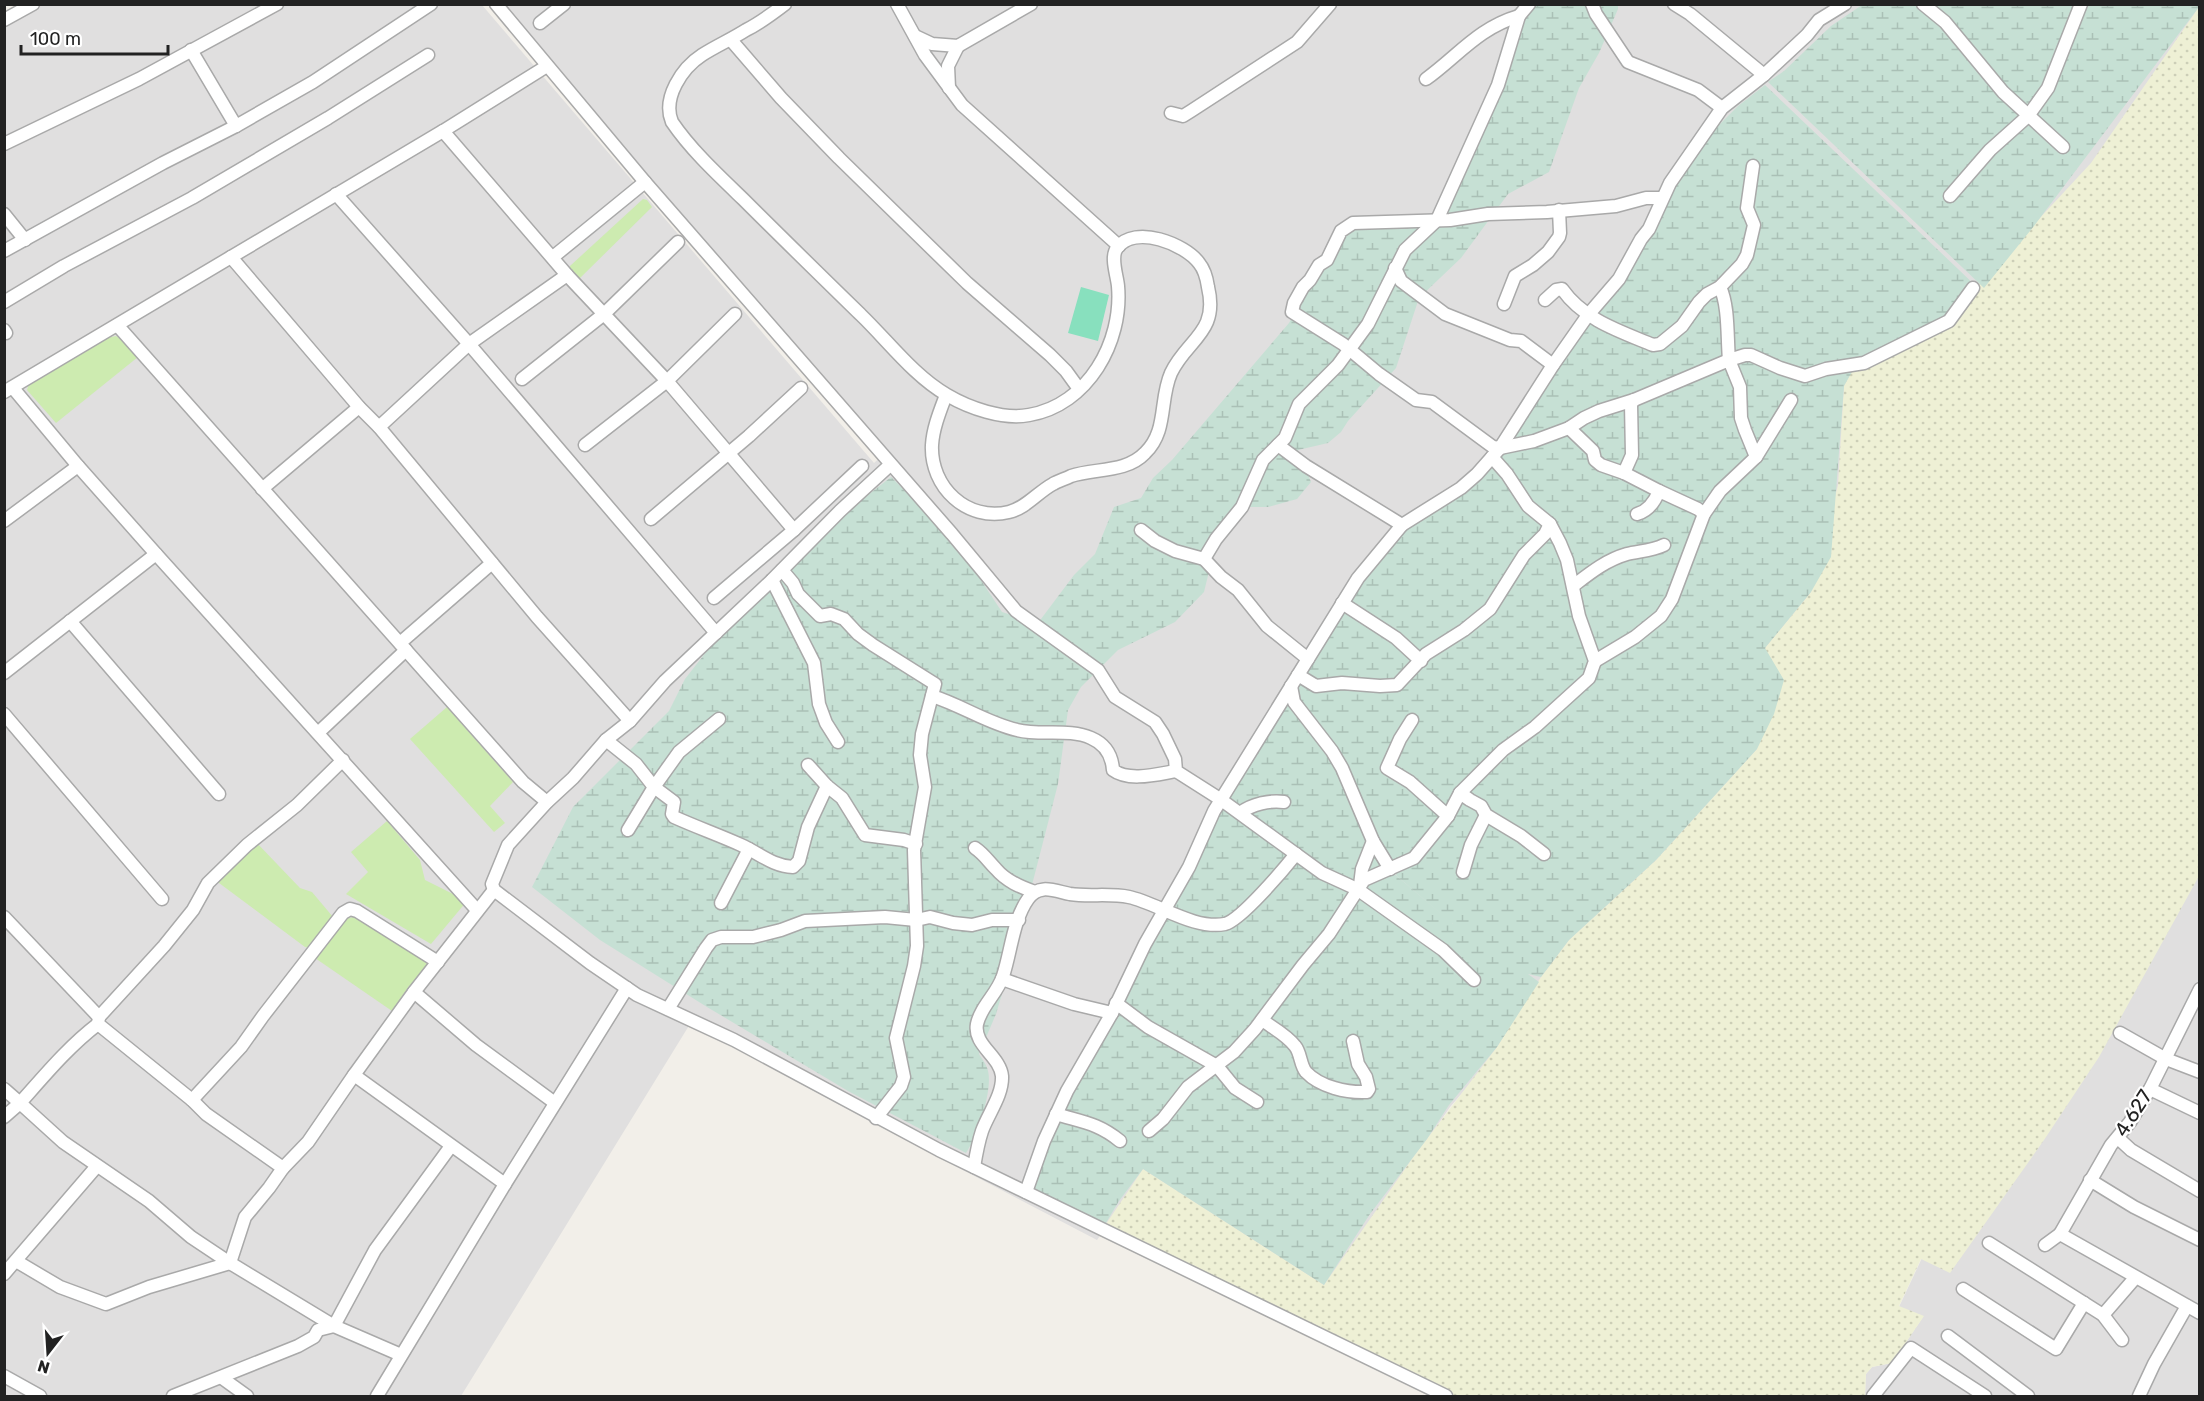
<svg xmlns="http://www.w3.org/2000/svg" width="2204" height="1401" viewBox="0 0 2204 1401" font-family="Rubik,sans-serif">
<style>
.residential{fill:#e0dfdf}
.farmland{fill:url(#farmland-dots)}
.grass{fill:#cdebb0}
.wetland{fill:url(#wetland-marsh)}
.pitch{fill:#88e0be}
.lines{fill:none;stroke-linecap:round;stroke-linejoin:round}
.minor-casing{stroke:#a9a9a9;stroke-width:15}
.minor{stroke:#fff;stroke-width:12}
.labels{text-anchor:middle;stroke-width:4.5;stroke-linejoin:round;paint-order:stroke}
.street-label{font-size:20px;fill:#222;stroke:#fff}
</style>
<defs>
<pattern id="farmland-dots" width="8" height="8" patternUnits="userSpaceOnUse" patternTransform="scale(1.5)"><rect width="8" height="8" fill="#eef0d5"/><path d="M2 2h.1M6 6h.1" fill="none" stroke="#ccceb7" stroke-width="1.8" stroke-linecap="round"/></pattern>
<pattern id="wetland-marsh" width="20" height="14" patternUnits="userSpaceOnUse" patternTransform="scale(1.5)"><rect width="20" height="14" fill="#c6e0d4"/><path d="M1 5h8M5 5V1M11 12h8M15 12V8" fill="none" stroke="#aac0b6"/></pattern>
</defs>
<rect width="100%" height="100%" fill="#f2efe9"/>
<g class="residential">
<polygon points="32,4 482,5 874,463 885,453 504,5 2199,4 2200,59 1785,721 1450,1107 1324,1289 1143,1174 1097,1240 873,1123 690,1024 461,1396 5,1396 4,20"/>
<polygon points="2199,867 2199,1396 1865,1396 1866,1374 1872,1367 1892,1363 1923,1317 1899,1307 1922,1258"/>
</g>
<polygon class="farmland" points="2199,7 2199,876 2099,1057 2044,1140 1950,1273 1921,1259 1899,1306 1924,1316 1892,1363 1872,1367 1866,1374 1865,1396 1445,1396 1102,1230 1143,1169 1324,1285 1414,1156 1497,1047 1541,977 1569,940 1656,860 1757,749 1765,648 1811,592 1838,485 1844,386 1852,370 1958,306 2091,163"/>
<g class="grass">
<polygon points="643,199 647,200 652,207 578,280 570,271 570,266"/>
<polygon points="116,336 122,340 138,357 56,423 27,390 29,383 107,338"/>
<polygon points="447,707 513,782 490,806 505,823 494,832 410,739"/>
<polygon points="387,821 420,860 425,880 467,901 431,944 346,894 368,872 351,852"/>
<polygon points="255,841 300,888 312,892 333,917 309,948 305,947 215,880"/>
<polygon points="353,917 360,918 430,962 420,977 409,986 392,1011 315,958 342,920"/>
</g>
<g class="wetland">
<path d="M 1536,5 L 1618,5 L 1618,9 L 1599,53 L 1579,88 L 1549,172 L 1508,194 L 1461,258 L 1419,298 L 1396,368 L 1348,421 L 1341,432 L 1328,443 L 1298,450 L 1311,482 L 1297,499 L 1268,507 L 1250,507 L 1214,551 L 1204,592 L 1175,622 L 1118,650 L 1081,687 L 1068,710 L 1058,784 L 1016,947 L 996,1014 L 979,1054 C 982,1059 987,1065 988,1071 C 993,1090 977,1137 966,1153 L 848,1091 L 707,1007 L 600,940 L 532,887 L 573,807 L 669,711 L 685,679 L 717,638 L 836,520 L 891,477 L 953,538 L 1002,612 L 1038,623 L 1074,575 L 1095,554 L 1114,507 L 1141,498 L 1153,478 L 1172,460 L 1289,323 L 1304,296 L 1351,226 L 1437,227 L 1509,69 L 1529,9 Z"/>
<polygon points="1862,5 2199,5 2199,7 2034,226 1984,288 1768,82 1784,71 1831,26"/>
<polygon points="1765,85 1979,289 1957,312 1929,330 1870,357 1853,370 1844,386 1831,557 1811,592 1765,648 1784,680 1774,714 1757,749 1656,860 1569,940 1541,977 1528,974 1539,982 1497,1047 1449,1105 1427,1139 1370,1214 1324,1285 1143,1169 1119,1201 1103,1228 1029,1189 1070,1096 1138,968 1154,932 1164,918 1230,791 1287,697 1329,750 1379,854 1392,872 1453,924 1397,876 1377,844 1341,761 1304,711 1294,687 1359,583 1404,529 1482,479 1574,340 1619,282 1649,233 1678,174 1711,133 1738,106"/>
</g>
<polygon class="pitch" points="1081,287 1109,295 1098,341 1068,333"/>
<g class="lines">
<defs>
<g id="minor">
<polyline points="496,4 645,182 952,534 1016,611 1098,670 1115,697 1155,722 1163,734 1175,759 1176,771 1220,799 1322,873 1357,889 1443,950 1474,980"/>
<path d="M 785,4 C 772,14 760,23 746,30 C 732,39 716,46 702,55 C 682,68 662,98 672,122 C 691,150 718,175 743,199 C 782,238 821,276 861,315 C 888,341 914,376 947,395 C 969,408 1003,420 1029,415 C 1088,405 1123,342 1118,286 C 1117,275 1110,257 1117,248 C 1135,224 1185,244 1199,263 C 1204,269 1207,280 1208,287 C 1219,333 1187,339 1171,373 C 1159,400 1168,431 1145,453 C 1126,473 1095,468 1071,476 C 1065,479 1058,481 1053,484 C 1038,492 1026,508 1009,512 C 967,522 930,487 932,445 C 933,428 940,411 946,395"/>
<polyline points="897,4 925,55 962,105 1119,246"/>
<polyline points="1592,4 1596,14 1628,62 1698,90 1722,108"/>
<polyline points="1674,4 1690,14 1764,75"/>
<polyline points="1923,4 1945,22 2003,92 2063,147"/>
<polyline points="4,20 33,4"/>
<polyline points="540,23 564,4"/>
<polyline points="915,36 932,44 958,46 1031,4"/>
<polyline points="731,40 781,98 839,158 967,283 1050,355 1066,371 1079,389"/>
<polyline points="191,50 236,126"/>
<path d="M 1426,79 C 1458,56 1478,28 1519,16"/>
<polyline points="949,88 948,66 958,46"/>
<polyline points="1171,113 1183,116 1191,111 1297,42 1330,4"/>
<polyline points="443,131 567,275"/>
<polyline points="4,144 139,79 277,4"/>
<polyline points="336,194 469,344 716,633"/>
<polyline points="1950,196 1990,150 2028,116 2048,88 2081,4"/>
<polyline points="1662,198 1646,198 1616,206 1547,212 1488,214 1450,220 1353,223 1341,231 1327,260 1319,265 1310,280 1303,287 1294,303 1292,312 1343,344 1379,374 1416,400 1432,402 1493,447 1500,448 1534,441 1569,428 1584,418 1599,411 1634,400 1729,360 1740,387 1741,418 1745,430 1756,457"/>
<polyline points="4,214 25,240"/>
<polyline points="4,251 163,163 236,126 313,82 431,4"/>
<polyline points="231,257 359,407 379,427 537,617 630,721"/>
<polyline points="553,257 645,182"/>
<polyline points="1395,268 1401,281 1445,314 1510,340 1521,341 1553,365"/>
<path d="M 1720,287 C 1729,306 1727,338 1729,360 L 1745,355 L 1751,355 L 1780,368 L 1805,376 L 1826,369 L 1864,363 L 1949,321 L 1973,288"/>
<path d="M 1545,300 L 1556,290 L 1562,289 C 1584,320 1619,331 1653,345 L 1660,344 L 1682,326 L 1699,302 L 1707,294 L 1720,287 L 1742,264 L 1747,255 L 1754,225 L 1747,208 L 1753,166"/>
<polyline points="4,302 64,266 192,198 328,118 428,55"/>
<polyline points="1504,304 1515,276 1533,265 1548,252 1559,237 1560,233 1559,210"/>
<polyline points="118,326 523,782 547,802"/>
<polyline points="4,330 6,333"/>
<polyline points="522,379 604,314 678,242"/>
<polyline points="13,388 78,466 156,554 477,910"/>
<polyline points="4,392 443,131 547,66"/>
<polyline points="379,427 469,344 567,275 667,381 735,314"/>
<polyline points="1569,428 1593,451 1595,460 1601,465 1624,473 1659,491"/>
<polyline points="585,445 667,381 794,530"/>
<polyline points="1278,445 1306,466 1402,525"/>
<polyline points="890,465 840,511 772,580 665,681 630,721 606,740 573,778 547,802 508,845 492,884 494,890 590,963 637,995 734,1040 939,1150 1446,1396"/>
<polyline points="1624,473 1632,455 1631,404 1634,400"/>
<polyline points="262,489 359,407"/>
<path d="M 1637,514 C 1648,511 1655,501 1659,491 L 1698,509 L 1704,514"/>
<polyline points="651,519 749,436 801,388"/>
<polyline points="4,521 78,466"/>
<polyline points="1141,530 1155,541 1175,551 1204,559 1221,577 1238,590 1267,626 1308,659"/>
<polyline points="1204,559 1216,539 1242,507 1263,460 1285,438 1299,404 1338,365 1368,324 1405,250 1437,220 1498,85 1519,16 1529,4"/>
<polyline points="782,570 793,583 798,594 820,616 831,614 844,619 858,634 873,645 935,684 922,734 920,755 925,787 914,850 917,946 914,966 896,1038 904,1077 901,1086 876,1118"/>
<polyline points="772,580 814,663 819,704 826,723 838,742"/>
<path d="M 1573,586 C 1590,573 1606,560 1627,554 C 1639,551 1652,551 1664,545"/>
<polyline points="714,598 794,530 862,466"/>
<polyline points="1342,603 1396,638 1421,661"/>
<polyline points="70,621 219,794"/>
<polyline points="400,643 492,563"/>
<polyline points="1595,661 1635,637 1661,616 1672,599 1704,514 1720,491 1756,457 1791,400"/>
<polyline points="4,673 156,554"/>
<polyline points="1298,675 1316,686 1342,683 1380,686 1397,685 1426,654 1464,630 1490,609 1524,555 1545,534 1550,524"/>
<polyline points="1291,686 1294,702 1332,751 1342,768 1373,841 1390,869"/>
<path d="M 932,696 C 961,705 987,723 1017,730 C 1041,736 1069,728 1091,738 C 1105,744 1112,755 1113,770 C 1129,782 1158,774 1176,771"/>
<polyline points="4,714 162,899"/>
<polyline points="1412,720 1400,739 1387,768 1410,782 1448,816"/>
<polyline points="319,732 406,650"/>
<path d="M 606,740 L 636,764 L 654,787 L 674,802 L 672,814 L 674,817 C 696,827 719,835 741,845 C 759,853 772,866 793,867 L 799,861 L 808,827 L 827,786"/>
<polyline points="808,765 827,786 842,798 865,835 904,840 916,844"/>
<polyline points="1460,793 1470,800 1481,806 1486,815 1521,836 1544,854"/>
<path d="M 1240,813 C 1252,804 1270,800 1284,802"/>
<polyline points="628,830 654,787 679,752 719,719"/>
<path d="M 975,848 C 984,854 988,861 996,869 C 1006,881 1020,887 1035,892"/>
<polyline points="1463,872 1471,845 1486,815"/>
<polyline points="1360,885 1362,869 1373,841"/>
<polyline points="721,903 749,849"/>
<polyline points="4,917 99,1017 98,1024 192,1100 206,1114 283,1168 269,1188 245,1217 230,1263 149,1287 106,1304 60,1287 16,1261"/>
<polyline points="1002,979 1074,1004 1112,1013"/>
<polyline points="414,992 476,1045 555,1103"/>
<polyline points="1116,1003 1148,1027 1217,1066 1235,1088 1257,1102"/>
<polyline points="668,1009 706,948 712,940 721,937 753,937 781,930 805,921 885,917 916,920 930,917 953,923 972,925 992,920 1019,920"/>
<polyline points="99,1017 164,946 193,910 208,883 247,845 297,805 343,760"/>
<path d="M 1262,1020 C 1273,1028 1287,1035 1295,1046 C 1301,1053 1300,1065 1306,1072 C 1320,1087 1347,1093 1367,1092 L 1369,1089 L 1366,1077 L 1358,1064 L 1353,1041"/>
<polyline points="2120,1033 2166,1059 2200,1072"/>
<polyline points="354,1075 414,992 494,890"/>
<path d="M 4,1089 L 20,1103 C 45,1075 68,1047 98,1024"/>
<polyline points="2150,1089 2200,1113"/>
<polyline points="192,1100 241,1047 263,1016 343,913 350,909 357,911 438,962"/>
<path d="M 1056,1114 C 1082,1122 1098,1123 1120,1141"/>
<polyline points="4,1117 20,1103 63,1142 149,1201 191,1237 230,1263 334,1326 401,1355"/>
<polyline points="1149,1131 1163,1119 1188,1087 1234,1052 1255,1029 1303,965 1329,934 1364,880 1414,858 1448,816 1460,793 1503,750 1535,727 1589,678 1595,661 1579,616 1567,560 1560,543 1550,524 1528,506 1507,474 1492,457"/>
<polyline points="2118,1138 2131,1150 2200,1191"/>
<path d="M 974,1167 C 976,1155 978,1143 982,1131 C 988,1114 1003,1095 1002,1076 C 1000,1056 973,1045 977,1024 C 981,1006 997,994 1003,976 C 1011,952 1013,920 1028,899 C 1039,883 1055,891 1070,894 C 1089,897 1109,893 1129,897 C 1157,903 1194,930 1225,924 C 1241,920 1284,869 1296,854"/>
<polyline points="283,1168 308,1142 354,1075 505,1184"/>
<polyline points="2090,1180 2134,1207 2200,1240"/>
<polyline points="1026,1192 1044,1141 1067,1091 1112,1013 1145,944 1189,867 1214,811 1358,578 1402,525 1461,488 1477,474 1500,448 1553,365 1588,315 1619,279 1641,239 1649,229 1670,183 1722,108 1764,75 1807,35 1819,20 1845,4"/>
<polyline points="2060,1234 2111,1145 2130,1122 2150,1089 2200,989"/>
<polyline points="1989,1243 2103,1315 2122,1340"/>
<polyline points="2045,1245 2060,1234 2200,1313"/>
<polyline points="4,1274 97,1166"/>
<polyline points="1963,1289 2056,1349 2084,1303"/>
<polyline points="2103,1315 2135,1278"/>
<polyline points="1948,1336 2028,1396"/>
<polyline points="4,1376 40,1396"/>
<polyline points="222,1378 247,1396"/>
<polyline points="173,1396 298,1346 314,1337 318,1330 334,1326 375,1250 451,1146"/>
<polyline points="377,1396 505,1184 627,988"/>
<polyline points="1873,1396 1911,1348 1985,1396"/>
<polyline points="2139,1396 2154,1364 2187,1306"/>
</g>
</defs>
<use href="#minor" class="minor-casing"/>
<use href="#minor" class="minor"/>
</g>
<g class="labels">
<g class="street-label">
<text transform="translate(2133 1113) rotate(-57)" y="7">4.627</text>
</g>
</g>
<rect width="2204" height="1401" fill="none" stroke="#222222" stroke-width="12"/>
<g transform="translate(48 1353) rotate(197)" stroke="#ffffff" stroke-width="4.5" paint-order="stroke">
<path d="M0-4.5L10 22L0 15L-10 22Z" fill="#222222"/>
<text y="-9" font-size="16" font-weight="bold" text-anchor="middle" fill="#222222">N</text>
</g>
<path d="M21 45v9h147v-9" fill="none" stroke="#222222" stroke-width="3"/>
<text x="30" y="45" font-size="18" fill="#222222" stroke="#ffffff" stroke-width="4.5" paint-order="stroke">100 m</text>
</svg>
